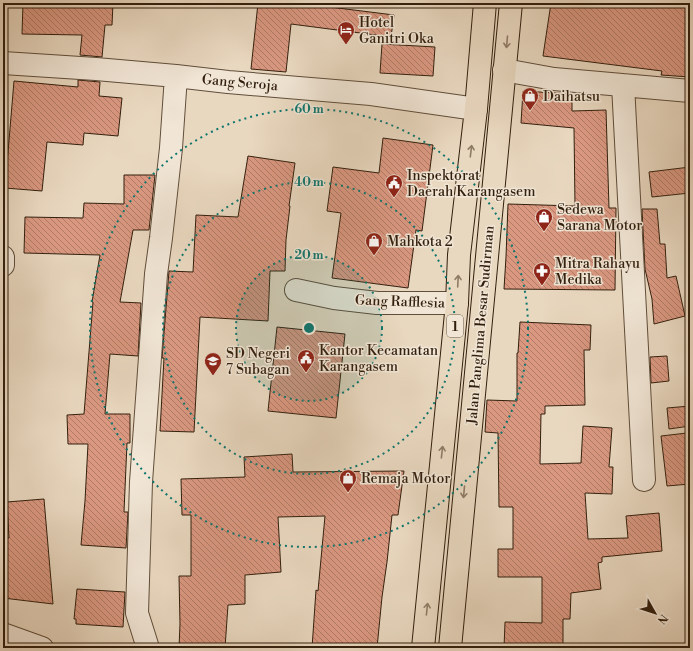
<svg xmlns="http://www.w3.org/2000/svg" width="693" height="651" font-family="'Libre Bodoni',serif">
	<style>
		.building { fill: url(#building-back-hatch); stroke: #321f0d }
		.lines { fill: none; stroke-linecap: round; stroke-linejoin: round }
		.minor-casing { stroke: #604d3a; stroke-width: 24 }
		.highway-casing { stroke: #321f0d; stroke-width: 24 }
		.minor { stroke: #f1e6d6; stroke-width: 22 }
		.highway { stroke: #e9d8c0; stroke-width: 22 }
		.oneway { stroke: #8e7c66 }
		.ring { fill: none; stroke: #0f766e; stroke-width: 2; stroke-dasharray: 2 4 }
		.labels { text-anchor: middle; stroke-width: 3; stroke-linejoin: round; paint-order: stroke }
		.shield { fill: #f1e6d6; stroke: #6b5b49; stroke-width: 1 }
		.shield-label { font-size: 13px; font-weight: bold; fill: #321f0d }
		.poi-label { font-size: 14px; fill: #321f0d; stroke: #f1e6d6; text-anchor: start }
		.street-label { font-size: 14px; fill: #321f0d; stroke: #f1e6d6 }
		.centre { fill: #0f766e; stroke: #f1e6d6; stroke-width: 2 }
		.ring-label { font-size: 12px; text-anchor: middle; font-weight: bold; fill: #0f766e; stroke: #f1e6d6; stroke-width: 3; stroke-linejoin: round; paint-order: stroke }
	</style>
	<defs>
		<pattern id="building-back-hatch" width="6" height="6" patternUnits="userSpaceOnUse"><rect width="6" height="6" fill="#da9881"/><path d="M-1 5l2 2M0 0l6 6M5-1l2 2" fill="none" stroke="#b17b68"/></pattern>
	</defs>
	<rect width="100%" height="100%" fill="#e9d8c0"/>
	<filter id="stains"><feTurbulence type="fractalNoise" baseFrequency=".005" numOctaves="4"/><feColorMatrix values="0 0 0 0 .2 0 0 0 0 .09 0 0 0 0 .02 0 0 0 .5 -.17"/></filter>
	<radialGradient id="worn" r=".72"><stop offset=".6" stop-color="#630" stop-opacity="0"/><stop offset="1" stop-color="#630" stop-opacity=".3"/></radialGradient>
	<!-- building -->
	<path class="building" d="M23,3H113L112,25H105L102,57L80,55L82,35L22,34Z
		M258,3H298L394,15L391,37L291,24L286,72L251,69Z
		M551,3H690V77L661,75L662,71L543,56Z
		M382,44L435,47L433,76L380,73Z
		M78,80L100,82L99,96L122,98L118,136L84,133L83,145L47,142L42,191L5,188L14,81L78,87Z
		M523,91L572,94V111L606,110L609,208H616L615,290L504,289L506,257L508,204L575,206L574,128L521,123Z
		M383,138L433,145L422,231L416,230L408,288L332,278L341,213L327,211L333,167L379,173Z
		M248,156L295,163L289,206H290L286,240L285,271H270L268,321L200,317L194,432L160,431L164,358H162L169,271L193,272L196,215L238,217Z
		M690,167V193L652,197L649,172Z
		M124,175H155L152,203L149,230H133L120,302L141,303L138,356L110,354L105,414H130V443H127L124,512H128L126,548L81,545L85,501L88,444H68L67,415L84,414L93,302H92L100,255L24,253L25,217L83,218L84,203L124,204Z
		M642,209H657L660,244H665L667,278L676,276L685,316L654,324L652,299L645,269Z
		M520,322L591,325L590,350H584L585,405L545,406V414H541L540,464L581,463L583,426L612,428L609,467H613L612,494L585,493L588,539L628,538L626,516L659,513L662,551L602,557V562L598,563L601,589L571,593L570,619H563V648H504L505,622L542,623V577H498V549H513V507H499L498,433L485,432L487,400L517,401V353H518Z
		M277,327L345,334L336,418L268,411Z
		M667,356L669,381L651,383L650,357Z
		M690,406V426L669,429L667,408Z
		M687,433L690,461V484L667,486L661,436Z
		M292,454L293,472L404,471L398,515H392L387,562L382,597L377,648H312L316,590L318,591L325,516L278,517L281,572L245,575V604L228,605L225,648H179L180,624L179,576H191V515H182L181,479L245,477L244,457Z
		M44,499L53,604L3,598V537L9,538L7,502Z
		M77,589L125,592L123,627L76,624V619H74Z"/>
	<g class="lines">
		<!-- minor casing -->
		<g class="minor-casing">
			<path id="minor" d="M3,63L96,69L176,76L228,82L371,94L476,109
				M504,70L554,79L690,91
				M623,85L644,480
				M3,257V265
				M296,290L334,298L377,303H457
				M3,634L42,648
				M148,648L137,613L141,482L156,274L161,238L171,148L176,76"/>
		</g>
		<!-- highway casing -->
		<g class="highway-casing">
			<path id="highway" d="M423,648L457,303L459,255L476,109L485,3
				M450,648L511,3"/>
		</g>
		<!-- minor -->
		<use href="#minor" class="minor"/>
		<!-- highway -->
		<use href="#highway" class="highway"/>
	</g>
	<!-- one-way arrows -->
	<defs><path id="oneway-shaft" d="M-6 0H5M1.5-3L5.5 0L1.5 3" fill="none" stroke-width="1.6" stroke-linecap="round" stroke-linejoin="round"/></defs>
	<g class="oneway">
		<use href="#oneway-shaft" transform="translate(507 42) rotate(95)"/>
		<use href="#oneway-shaft" transform="translate(471 151) rotate(-83)"/>
		<use href="#oneway-shaft" transform="translate(458 281) rotate(-87)"/>
		<use href="#oneway-shaft" transform="translate(442 452) rotate(-84)"/>
		<use href="#oneway-shaft" transform="translate(464 492) rotate(95)"/>
		<use href="#oneway-shaft" transform="translate(427 609) rotate(-84)"/>
	</g>
	<!-- distance rings -->
	<circle cx="309" cy="328" r="73" fill="#0f766e" fill-opacity=".12"/>
	<g class="ring">
		<circle cx="309" cy="328" r="73"/>
		<circle cx="309" cy="328" r="146"/>
		<circle cx="309" cy="328" r="219"/>
	</g>
	<!-- icons -->
	<defs>
		<g id="hotel-pin" transform="scale(0.9)"><path d="M0 17L-7.5 6A9.5 9.5 0 1 1 7.5 6Z" fill="#8f2418" stroke="#f1e6d6"/><path d="M-6-4.5h1.5V1H6V5H4.5V3h-9V5H-6ZM-4 0a1.8 1.8 0 1 1 3.6 0ZM.5 0V-2.5h3Q6-2.5 6 0Z" fill="#fff"/></g>
		<g id="shop-pin" transform="scale(0.9)"><path d="M0 17L-7.5 6A9.5 9.5 0 1 1 7.5 6Z" fill="#8f2418" stroke="#f1e6d6"/><path d="M-5-2.5h2.3a2.7 3.5 0 0 1 5.4 0H5L5.5 6h-11ZM-1.5-2.5h3a1.5 2.3 0 0 0-3 0Z" fill="#fff"/></g>
		<g id="civic-pin" transform="scale(0.9)"><path d="M0 17L-7.5 6A9.5 9.5 0 1 1 7.5 6Z" fill="#8f2418" stroke="#f1e6d6"/><path d="M-.6-6.5H3V-4.5H.6V-3L4-1V1h2V6H-6V1h2V-1L-.6-3ZM-1.2 2.5V6h2.4V2.5Z" fill="#fff"/></g>
		<g id="pharmacy-pin" transform="scale(0.9)"><path d="M0 17L-7.5 6A9.5 9.5 0 1 1 7.5 6Z" fill="#8f2418" stroke="#f1e6d6"/><path d="M-2-6h4v4h4v4h-4v4h-4v-4h-4v-4h4Z" fill="#fff"/></g>
		<g id="school-pin" transform="scale(0.9)"><path d="M0 17L-7.5 6A9.5 9.5 0 1 1 7.5 6Z" fill="#8f2418" stroke="#f1e6d6"/><path d="M0-5L7-2L0 1L-7-2ZM-4 1L0 2.5L4 1V4Q0 6-4 4Z" fill="#fff"/></g>
	</defs>
	<g fill-rule="evenodd">
		<use href="#hotel-pin" x="346" y="30"/>
		<use href="#shop-pin" x="530" y="96"/>
		<use href="#civic-pin" x="394" y="183"/>
		<use href="#shop-pin" x="544" y="217"/>
		<use href="#shop-pin" x="374" y="241"/>
		<use href="#pharmacy-pin" x="542" y="271"/>
		<use href="#civic-pin" x="306" y="358"/>
		<use href="#school-pin" x="213" y="361"/>
		<use href="#shop-pin" x="348" y="478"/>
	</g>
	<g class="labels">
		<!-- shield labels -->
		<rect class="shield" x="447" y="315" width="16" height="22" rx="3"/>
		<g class="shield-label">
			<text x="455" y="331">1</text>
		</g>
		<!-- poi labels -->
		<g class="poi-label">
			<text x="359" y="27">Hotel<tspan x="359" dy="16">Ganitri Oka</tspan></text>
			<text x="543" y="101">Daihatsu</text>
			<text x="407" y="180">Inspektorat<tspan x="407" dy="16">Daerah Karangasem</tspan></text>
			<text x="557" y="214">Sedewa<tspan x="557" dy="16">Sarana Motor</tspan></text>
			<text x="387" y="246">Mahkota 2</text>
			<text x="555" y="268">Mitra Rahayu<tspan x="555" dy="16">Medika</tspan></text>
			<text x="319" y="355">Kantor Kecamatan<tspan x="319" dy="16">Karangasem</tspan></text>
			<text x="226" y="358">SD Negeri<tspan x="226" dy="16">7 Subagan</tspan></text>
			<text x="361" y="483">Remaja Motor</text>
		</g>
		<!-- street labels -->
		<g class="street-label">
			<text transform="translate(240 82) rotate(5)" y="5">Gang Seroja</text>
			<text transform="translate(400 301) rotate(2)" y="5">Gang Rafflesia</text>
			<text transform="translate(480 325) rotate(-85)" y="5">Jalan Panglima Besar Sudirman</text>
		</g>
	</g>
	<circle cx="309" cy="328" r="6" class="centre"/>
	<g class="ring-label">
		<text x="309" y="113">60 m</text>
		<text x="309" y="186">40 m</text>
		<text x="309" y="259">20 m</text>
	</g>
	<!-- margin -->
	<rect width="693" height="651" fill="none" stroke="#e9d8c0" stroke-width="16"/>
	<rect x="4" y="4" width="685" height="643" fill="none" stroke="#321f0d" stroke-width="2"/>
	<rect x="8" y="8" width="677" height="635" fill="none" stroke="#321f0d"/>
	<!-- north arrow -->
	<g transform="translate(655 613) rotate(129)" stroke="#f1e6d6" stroke-width="3" paint-order="stroke">
	<path d="M0-3L7 15L0 10L-7 15Z" fill="#321f0d"/>
	<text y="-6" font-size="11" font-weight="bold" text-anchor="middle" fill="#321f0d">N</text>
	</g>
	<rect width="100%" height="100%" filter="url(#stains)"/>
	<rect width="100%" height="100%" fill="url(#worn)"/>
</svg>
